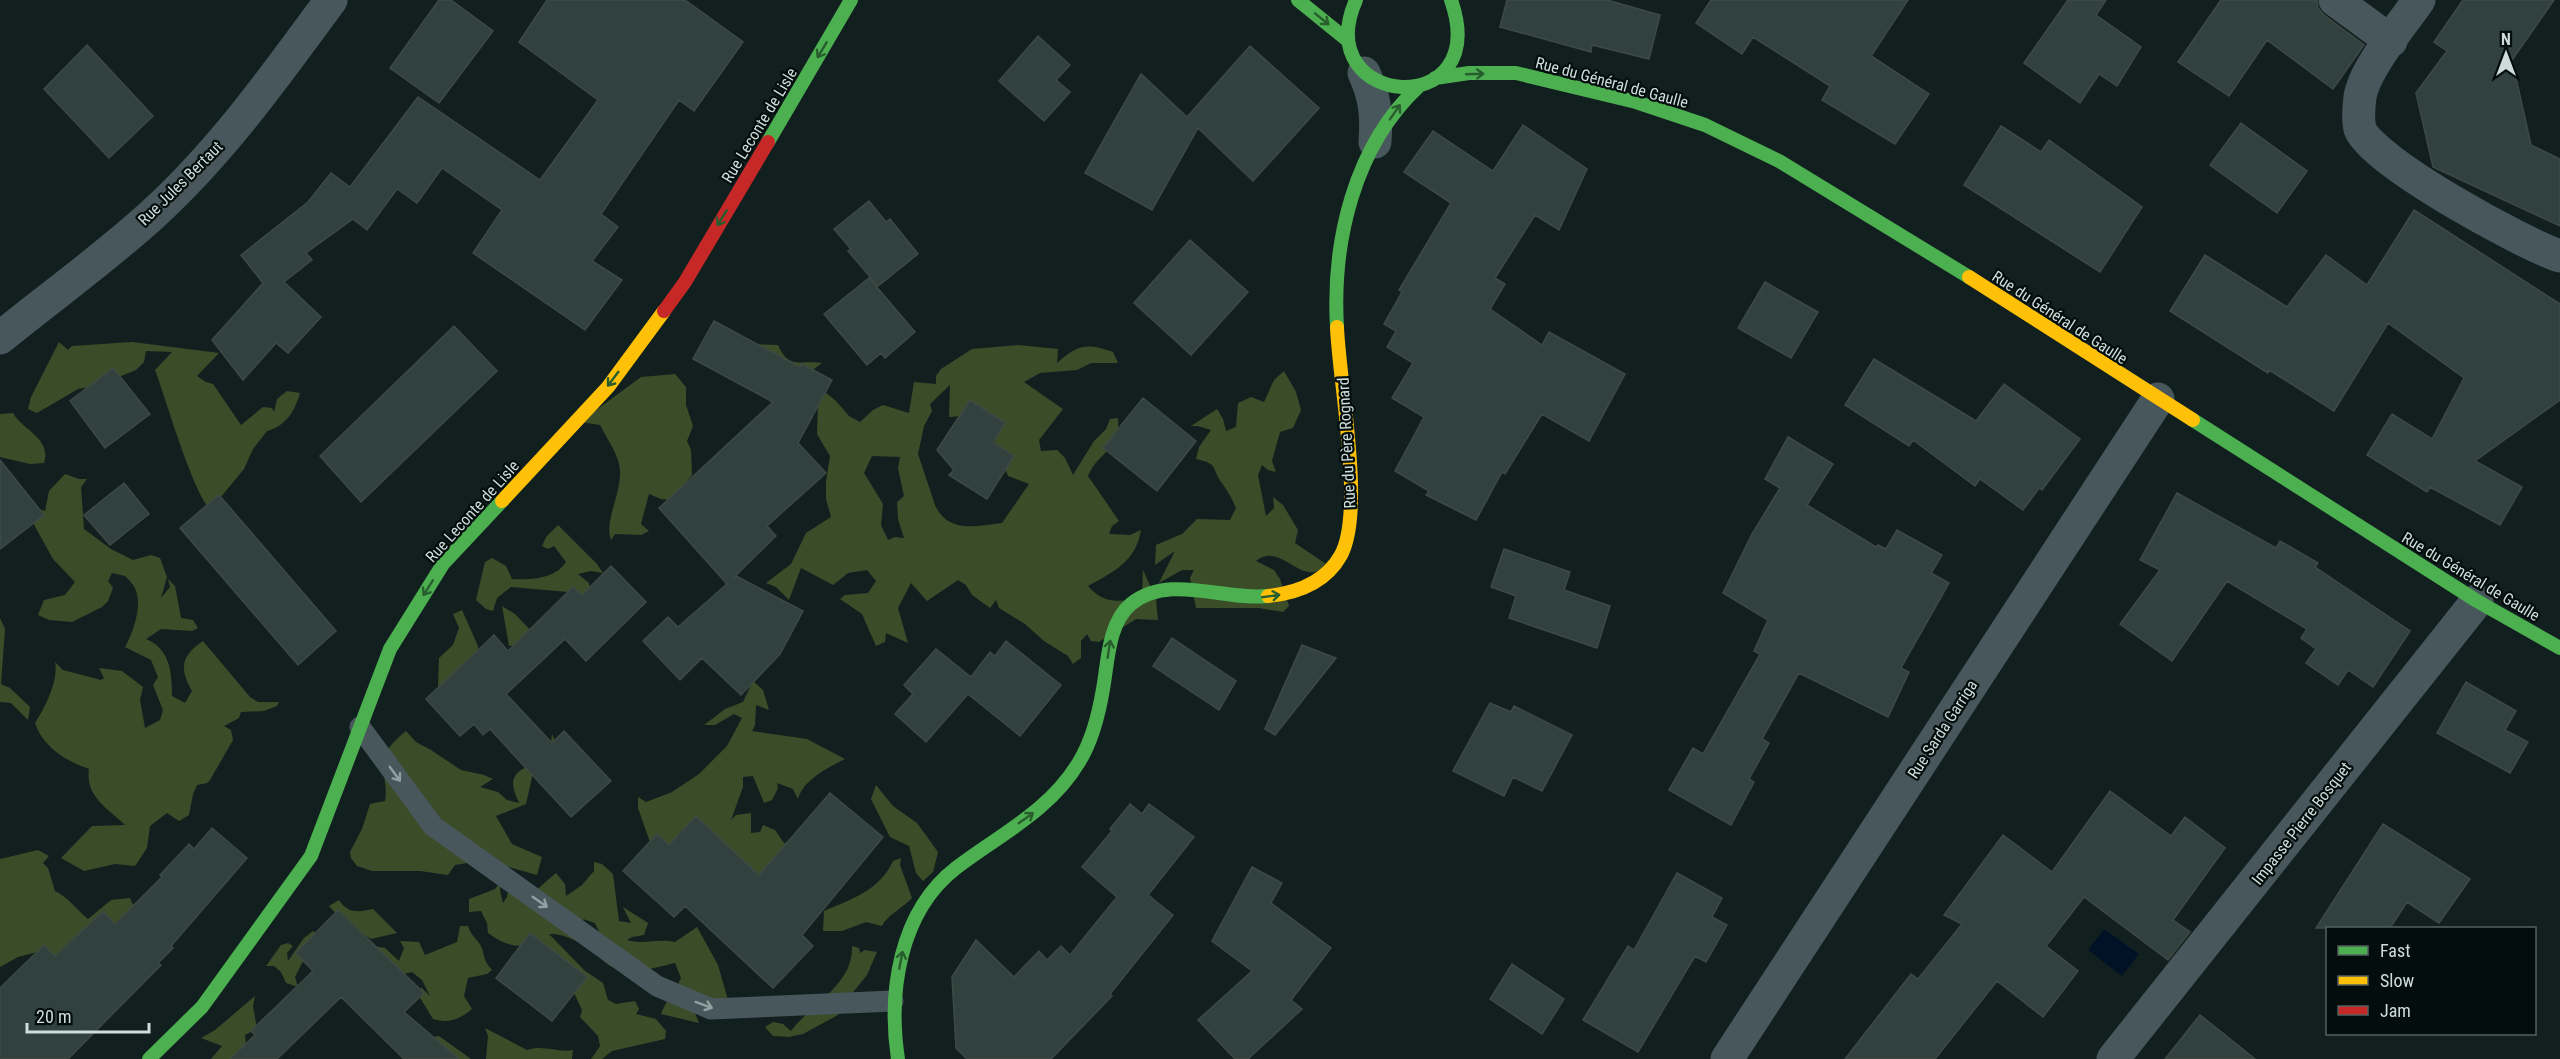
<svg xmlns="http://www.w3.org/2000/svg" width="2560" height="1059" font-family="'Roboto Condensed',sans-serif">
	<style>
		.forest { fill: #3b4c29; fill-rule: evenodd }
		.water { fill: #021226 }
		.building { fill: #31413d; stroke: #3e4946; stroke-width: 1.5 }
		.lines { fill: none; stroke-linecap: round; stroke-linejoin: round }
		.lane { stroke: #47575c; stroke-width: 21 }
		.street { stroke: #47575c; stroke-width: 33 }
		.fast { stroke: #4caf50; stroke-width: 14 }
		.slow { stroke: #ffc107; stroke-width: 14 }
		.jam { stroke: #c62828; stroke-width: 14 }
		.oneway { stroke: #285e2e }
		.oneway2 { stroke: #91a1a2 }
		.labels { text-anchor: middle; stroke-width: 4.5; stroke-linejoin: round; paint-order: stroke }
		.street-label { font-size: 16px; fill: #cedddb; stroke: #030d0c }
	</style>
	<rect width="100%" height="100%" fill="#11201f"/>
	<!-- forest -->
	<path class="forest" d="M59,342L68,350L72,346L132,342L219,353L197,376L206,382L213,384L241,425L263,407L272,408L274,412L277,399L287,391L300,393C295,411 286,426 267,431L253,449L244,469L211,509C195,500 164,393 155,370L172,352L146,351L144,362L136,370L96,386L78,389L37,413L28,409L31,397Z
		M750,344L778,345C789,370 801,360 822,363L805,376L836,401L849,416L860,422L873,410L883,405L909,413L914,382L936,384V376L941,369L972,349L1019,345L1058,349L1057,363C1078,344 1087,343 1113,352L1118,363H1091L1077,370L1040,373L1024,382L1063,409L1039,440L1041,451L1057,450L1065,458L1073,475L1094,441L1106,429L1110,419L1118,418C1121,453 1100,448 1088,476L1119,521L1112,526L1109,534L1130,535L1141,530C1136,562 1113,572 1088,586C1104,605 1120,602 1142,597L1143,570L1156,599L1158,620L1136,619L1099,642L1091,641L1087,634L1081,641V658L1073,664L1068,656L1044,641L1025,624L999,608L996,600L990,608L972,595L966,585L958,580L927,601L911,583L898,608L908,643L886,633L885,642L876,646L862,614L840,599L845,595L868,593L876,581L867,570L848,573L833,585L801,568L789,600L776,587L766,583L791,564L806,533L831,517L826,499V482L830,456L817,434L818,401ZM950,385L949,417L962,416L992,434L1008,476L1029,484L1002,523C977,526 948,534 935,505L918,454L924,426L932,411L930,404ZM872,456L900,457L898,468L904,496L897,502L898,519L904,538L895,537L888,540L881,525L883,504L864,473Z
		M1284,371L1296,392L1301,410L1293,428L1280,432L1272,461L1276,472L1268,470L1262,465L1258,475L1266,516L1274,508L1273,497L1283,505L1298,530L1295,543L1332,568C1325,569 1315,573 1308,572C1289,568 1275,546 1256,561L1274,570L1280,579L1289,606L1283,612L1259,608H1196L1190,578L1194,570H1182L1159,583L1175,551L1155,565L1156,545L1182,534L1197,519L1230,520L1236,508C1232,498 1228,492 1222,483C1211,469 1220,464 1196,459L1199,447L1211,430L1198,426H1191L1217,409L1223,419L1226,431L1236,427L1238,403L1251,397L1264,402L1274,380Z
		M675,374L686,387V405L693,426L687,441L691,450L692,475L671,500L661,499L649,494L641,524L649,531L641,535L615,534L611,540C603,521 625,488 619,464C616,451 606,437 600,425L580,422L641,377Z
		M13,413C23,431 52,438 44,463L30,464L0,457V414Z
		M65,474L79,479H87L81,487L84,529L111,549L133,560L151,555L160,558L167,577L161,598L170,587L168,579L175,586L181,618L193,620L198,628L192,631L161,629L146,639C170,649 172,672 172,696L185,703L192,691C179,668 181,656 203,641L250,697L258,702H279L277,706L264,711L241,712L239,718L224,726L231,730L233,740L210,780L207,783L197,785L193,794L189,815L179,821L167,813L150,826L147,848L135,866L115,864L84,871L61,858L92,826L125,825C107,808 85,796 89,769C66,761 43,747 35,723C45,708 59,680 55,662L63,670L101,680L104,678L99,668L122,671L143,687L140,700L145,728L160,720L163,710L153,685L158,677L151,660L125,647C133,633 142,607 136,591C135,586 129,580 125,576L112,573L108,581L113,588L108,601L102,607L72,622L49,620L38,615L44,600L65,595L75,582L53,559L27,512L32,507L45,511L49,491Z
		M558,525L597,564L603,573L591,571L578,574L589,583L591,593L583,604L568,592L511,587L497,598L493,611L486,609L476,600L485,562L492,558L506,566L512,579C531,580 555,579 566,562L554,546L548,549L542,546L546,537Z
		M502,606L515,614L535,635L518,645L509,646Z
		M462,610L478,646L475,676L447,703L438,685L439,658L453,645L459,628L453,614Z
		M0,618L5,629L1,684L10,688L30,707L28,720L11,703L0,702Z
		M753,681L763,690L769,710L756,705L755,725L752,731L807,739L845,759C829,767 803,780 798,799L793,789L777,783L778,788L772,800L764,803L753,776L743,777V787L731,820L736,815L751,813V833L760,832L763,825L775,830L784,843L793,845L749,894L681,830L674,852L655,839L650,842L638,808V797L646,802L672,792L699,774L727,746L742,718L734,714L715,725H704L725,709L743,702Z
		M406,731L416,742L431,750L461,770L484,775L493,779L480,787L498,792L507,800L519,803C518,799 515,795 514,790C508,768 534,765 549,760L552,734L561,756L557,769L540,775L533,773L526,804L496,816L512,844L542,857L537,875L485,860L455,865L448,875L420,871H372L357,866L351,858L350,852L362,829L370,804L385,801C387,790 385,782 383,771C380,753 394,741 406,731Z
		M876,785L893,806L917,823L938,852L933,872L923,881L916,873L909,846L890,837L871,799Z
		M38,850L49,856L43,863L48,868L55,891C69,898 76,909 88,919L111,900L130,898L141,923L49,960L41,951L18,957L0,967V859Z
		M901,858L900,865L912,898C903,908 887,915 882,926L866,922L842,931H823L824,911C852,899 880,890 893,861Z
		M594,862L602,864L613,874L619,921L631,923L623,907L648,923L644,935L632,937L627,940C643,945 658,938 675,942L697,927L718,965L728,1000L695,1013L699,1023L661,1014C667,998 675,992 681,978L675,963C646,970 615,981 596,952L602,938L595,923L583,919L585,930L581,942C569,939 562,933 549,934L584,970L603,983L608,1000L616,1004L635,1001L639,1009L636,1014L656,1019L666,1031L665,1039L612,1051L602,1059H591L600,1046L598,1036L580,1017L582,1010L575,995L536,943C516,949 505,945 488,933L487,923L481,911L469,912V899L495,889L501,881L500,891L503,903L507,897L509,886L534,892L556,873L565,884L566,896L582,885L594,871Z
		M339,900C348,914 358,912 373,909L397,933L371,939L341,919L329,906Z
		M460,926H468C471,935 474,936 479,943C486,953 481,958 492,970L487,974L468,978L464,996L472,1009C460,1019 449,1024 433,1019L419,996L421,987L430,996L422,980L412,972L400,975L374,946L385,948L399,961L404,948L400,941L419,942L425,955L457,942Z
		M313,931L322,936L327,944L302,963L295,977L298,987L286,983L281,972L274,966H266L281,945L288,943L293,946L287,953L288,961L304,938Z
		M852,946L859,948L860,953L865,950L877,952L867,975L845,1002L838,1015L803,1034L789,1037L773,1036L765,1027L773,1022L783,1024L791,1031C811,1004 854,984 852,946Z
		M255,996L253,1006L257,1029L245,1035L246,1046L239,1059H211L222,1046L201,1038L215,1030Z
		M485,1028L527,1050C543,1044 557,1053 573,1050L572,1059H486L488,1036Z
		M439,1036L471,1059H440L427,1038Z"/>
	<!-- water -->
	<path class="water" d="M2104,929L2139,954L2122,976L2088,950Z"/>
	<!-- building -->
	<path class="building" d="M439,0H451L493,31L439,103L390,68Z
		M547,0H685L743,42L694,111L679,100L601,214L618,227L592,261L622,280L585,330L473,253L502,210L442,168L417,203L397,189L367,230L353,219L306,253L312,260L284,282L321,317L288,353L276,343L243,380L212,340L263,283L241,255L308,202L331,173L350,187L418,97L540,180L598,100L519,42Z
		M1507,0H1607L1660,15L1649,59L1592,45L1591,52L1500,27Z
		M1711,0H1908L1871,56L1929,94L1895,144L1822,100L1830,86L1753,37L1742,54L1696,23Z
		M2068,0H2106L2096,15L2141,47L2117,86L2099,74L2080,103L2024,63Z
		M2221,0H2317L2318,8L2324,15L2364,45L2333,89L2267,40L2229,96L2178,62Z
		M2463,0H2554L2512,60L2531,145L2560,159V226L2433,167L2416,93L2447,51L2434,42Z
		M1038,36L1070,65L1056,80L1070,92L1044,121L999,81Z
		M87,45L153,116L109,158L44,89Z
		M1250,46L1319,108L1253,181L1198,128L1152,210L1085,173L1141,74L1187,117Z
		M2241,123L2307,171L2277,213L2210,165Z
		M1523,125L1587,169L1559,230L1535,215L1495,278L1505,284L1490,309L1542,345L1549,332L1625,374L1589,441L1542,414L1505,474L1502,472L1476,520L1426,495L1429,491L1395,471L1424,417L1392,398L1413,363L1387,347L1396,331L1384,324L1402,292L1399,290L1451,203L1404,172L1433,131L1493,171Z
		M2001,126L2041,152L2049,140L2142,207L2100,272L1964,185Z
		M869,201L886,222L890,219L918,254L878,286L848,251L851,249L834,229Z
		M2414,210L2560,304V400L2475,461L2522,487L2500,525L2430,487L2427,492L2367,455L2392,414L2432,439L2464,378L2388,323L2334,411L2269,370L2268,373L2170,311L2205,255L2287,307L2326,255L2367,285Z
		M1190,240L1248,292L1191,355L1134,303Z
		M869,278L915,332L885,358L881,353L867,365L824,314Z
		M1765,282L1818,312L1791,358L1738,328Z
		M714,321L800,367L802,364L832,380L798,443L826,473L767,526L776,536L732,579L736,576L803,611L780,654L741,695L702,658L680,680L643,641L668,617L678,627L727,584L659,508L773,402L693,359Z
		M454,326L497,371L361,502L320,456Z
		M1874,359L1976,421L2004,384L2080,439L2042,490L2039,488L2023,510L1980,479L1975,486L1913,440L1909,446L1845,405Z
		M113,368L150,414L105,448L70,401Z
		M1143,398L1196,441L1157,491L1103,448Z
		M970,400L1005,423L993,442L1014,456L987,499L949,475L954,470L937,450Z
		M1788,437L1833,464L1807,505L1876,547L1878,545L1886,549L1897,530L1942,555L1931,573L1949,583L1901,668L1909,672L1888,717L1799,673L1762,739L1769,743L1749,779L1754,782L1731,825L1669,790L1693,748L1703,754L1760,654L1754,651L1768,620L1723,593L1752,534L1780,488L1765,479Z
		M0,460L44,515L0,549Z
		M124,483L149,514L110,545L84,515Z
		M2177,493L2276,548L2280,541L2318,563L2315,567L2410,631L2373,687L2348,670L2338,685L2306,663L2316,649L2301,638L2307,629L2227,581L2172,661L2120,624L2160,570L2140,560Z
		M219,495L336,631L298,665L180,528Z
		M1504,549L1570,572L1564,590L1610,606L1597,648L1509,618L1516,596L1491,587Z
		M611,566L646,602L586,661L565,639L506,694L552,743L564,731L611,781L571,817L490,729L483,735L474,724L460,736L426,699L494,635L508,651L573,587L582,595Z
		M1172,638L1236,681L1219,710L1153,666Z
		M1006,641L1061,685L1020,736L968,694L926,742L895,714L913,694L904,685L936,649L971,677L990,652L995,656Z
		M1302,645L1336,658L1275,735L1265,729Z
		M2466,682L2516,711L2505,730L2528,742L2510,773L2437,733Z
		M1490,703L1511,712L1514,706L1572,735L1542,791L1513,777L1504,796L1453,771Z
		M2110,791L2171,836L2185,817L2225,848L2173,920L2190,932L2168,960L2084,897L2046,946L2078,971L2043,1017L1997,981L1935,1059H1845L1911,974L1918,979L1962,924L1944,915L2003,835L2052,872Z
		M830,793L883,837L802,935L813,946L773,988L685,906L674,917L623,871L657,834L669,845L696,816L759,875Z
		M1130,804L1142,814L1149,804L1194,837L1148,895L1173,915L1110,994L1112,996L1051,1059H967L956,1048L952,977L976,940L1014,977L1039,951L1047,960L1061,946L1070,955L1117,897L1082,867L1112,831L1110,829Z
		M2383,824L2470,879L2439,923L2407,902L2390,928H2316Z
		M212,828L247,858L171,946L173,948L158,963L161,965L68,1059H0V988L44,945L55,956L103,911L115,924L162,877L160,875L189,844L194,849Z
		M1252,867L1282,883L1271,903L1331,948L1291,1000L1302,1009L1248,1059H1235L1198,1020L1252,971L1212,941Z
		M1677,873L1722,898L1712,917L1727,925L1706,962L1695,956L1638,1052L1583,1020L1628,946L1634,950Z
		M338,910L424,993L404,1012L459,1059H404L341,997L277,1059H230L255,1035L251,1031L313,971L296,953Z
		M530,933L587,977L552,1021L496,978Z
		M1512,964L1564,999L1542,1034L1490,999Z
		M2200,1015L2255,1059H2165Z"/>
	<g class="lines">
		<!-- lane -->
		<path class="lane" d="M360,727L433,826L657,986L711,1009L893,1001"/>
		<!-- street -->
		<path class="street" d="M2335,0L2391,41
			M2419,0C2402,25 2364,69 2360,97C2359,105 2358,121 2360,129C2371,161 2525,245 2560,256
			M1364,73C1375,97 1377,115 1375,142
			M0,338C50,297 105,258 153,214C222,151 276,75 331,0
			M1727,1059L2158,399
			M2113,1059L2477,601"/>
		<!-- fast -->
		<path class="fast" d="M1298,0L1346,39
			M1356,0C1308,109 1494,123 1451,0
			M1435,78L1469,73H1516L1636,102L1705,125L1779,161L1969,277
			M768,142L851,0
			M1337,327C1332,242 1354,146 1419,86
			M2193,420L2477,601L2560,648
			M149,1059L202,1007L311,856L390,649L443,564L502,501
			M898,1059C888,993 899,912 956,868C999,835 1050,811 1079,762C1092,741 1099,713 1103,689C1108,662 1108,623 1131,604C1169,573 1225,601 1268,596"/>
		<!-- slow -->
		<path class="slow" d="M1969,277L2193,420
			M502,501L608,387L664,311
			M1268,596C1297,593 1326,582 1341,555C1365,510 1339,382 1337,327"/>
		<!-- jam -->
		<path class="jam" d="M664,311L685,282L768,142"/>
	</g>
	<!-- one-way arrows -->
	<defs><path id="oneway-shaft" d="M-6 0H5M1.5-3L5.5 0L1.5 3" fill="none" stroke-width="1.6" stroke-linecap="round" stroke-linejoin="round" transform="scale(1.5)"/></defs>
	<g class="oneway">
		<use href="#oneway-shaft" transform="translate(1322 19) rotate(39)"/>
		<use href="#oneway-shaft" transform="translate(822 50) rotate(121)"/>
		<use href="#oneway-shaft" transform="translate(1475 74) rotate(-2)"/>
		<use href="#oneway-shaft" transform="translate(1395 112) rotate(-55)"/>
		<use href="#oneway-shaft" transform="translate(722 218) rotate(121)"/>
		<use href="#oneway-shaft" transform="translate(613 379) rotate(127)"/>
		<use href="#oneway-shaft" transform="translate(428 588) rotate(122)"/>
		<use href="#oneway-shaft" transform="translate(1271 596) rotate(-8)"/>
		<use href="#oneway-shaft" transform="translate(1109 649) rotate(-81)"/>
		<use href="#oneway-shaft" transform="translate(1026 818) rotate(-35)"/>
		<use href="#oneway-shaft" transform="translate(901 960) rotate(-79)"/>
	</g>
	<g class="oneway2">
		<use href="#oneway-shaft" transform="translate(395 774) rotate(54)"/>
		<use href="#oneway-shaft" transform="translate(540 902) rotate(35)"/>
		<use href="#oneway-shaft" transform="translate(704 1005) rotate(20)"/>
	</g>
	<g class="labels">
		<!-- street labels -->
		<g class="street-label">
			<text transform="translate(1612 82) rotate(15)" y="6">Rue du Général de Gaulle</text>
			<text transform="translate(759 125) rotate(-59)" y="6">Rue Leconte de Lisle</text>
			<text transform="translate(180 183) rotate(-45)" y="6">Rue Jules Bertaut</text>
			<text transform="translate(2060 317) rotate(33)" y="6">Rue du Général de Gaulle</text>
			<text transform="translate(1346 443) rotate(-93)" y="6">Rue du Père Rognard</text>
			<text transform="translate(472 511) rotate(-48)" y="6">Rue Leconte de Lisle</text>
			<text transform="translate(2471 576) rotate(31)" y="6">Rue du Général de Gaulle</text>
			<text transform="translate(1942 729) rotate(-57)" y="6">Rue Sarda Garriga</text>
			<text transform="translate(2301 823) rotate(-52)" y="6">Impasse Pierre Bosquet</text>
		</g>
	</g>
	<!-- legend -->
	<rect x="2326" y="927" width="210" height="108" fill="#030d0c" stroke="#54605f" stroke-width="1.5"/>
	<rect x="2338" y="946" width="30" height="9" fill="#4caf50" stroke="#54605f" stroke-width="1.5"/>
	<text x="2380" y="957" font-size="18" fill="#cedddb">Fast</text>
	<rect x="2338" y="976" width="30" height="9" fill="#ffc107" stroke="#54605f" stroke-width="1.5"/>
	<text x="2380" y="987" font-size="18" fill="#cedddb">Slow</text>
	<rect x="2338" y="1006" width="30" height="9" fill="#c62828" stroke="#54605f" stroke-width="1.5"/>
	<text x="2380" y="1017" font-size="18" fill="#cedddb">Jam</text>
	<!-- north arrow -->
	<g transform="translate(2506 54)" stroke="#030d0c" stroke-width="4.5" paint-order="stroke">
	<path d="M0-4.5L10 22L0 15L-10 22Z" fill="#cedddb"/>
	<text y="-9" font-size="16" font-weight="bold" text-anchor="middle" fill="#cedddb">N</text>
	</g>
	<!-- scale -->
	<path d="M27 1023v9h122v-9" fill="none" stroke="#cedddb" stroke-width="3"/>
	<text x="36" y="1023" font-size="18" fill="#cedddb" stroke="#030d0c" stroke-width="4.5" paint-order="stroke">20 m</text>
</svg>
